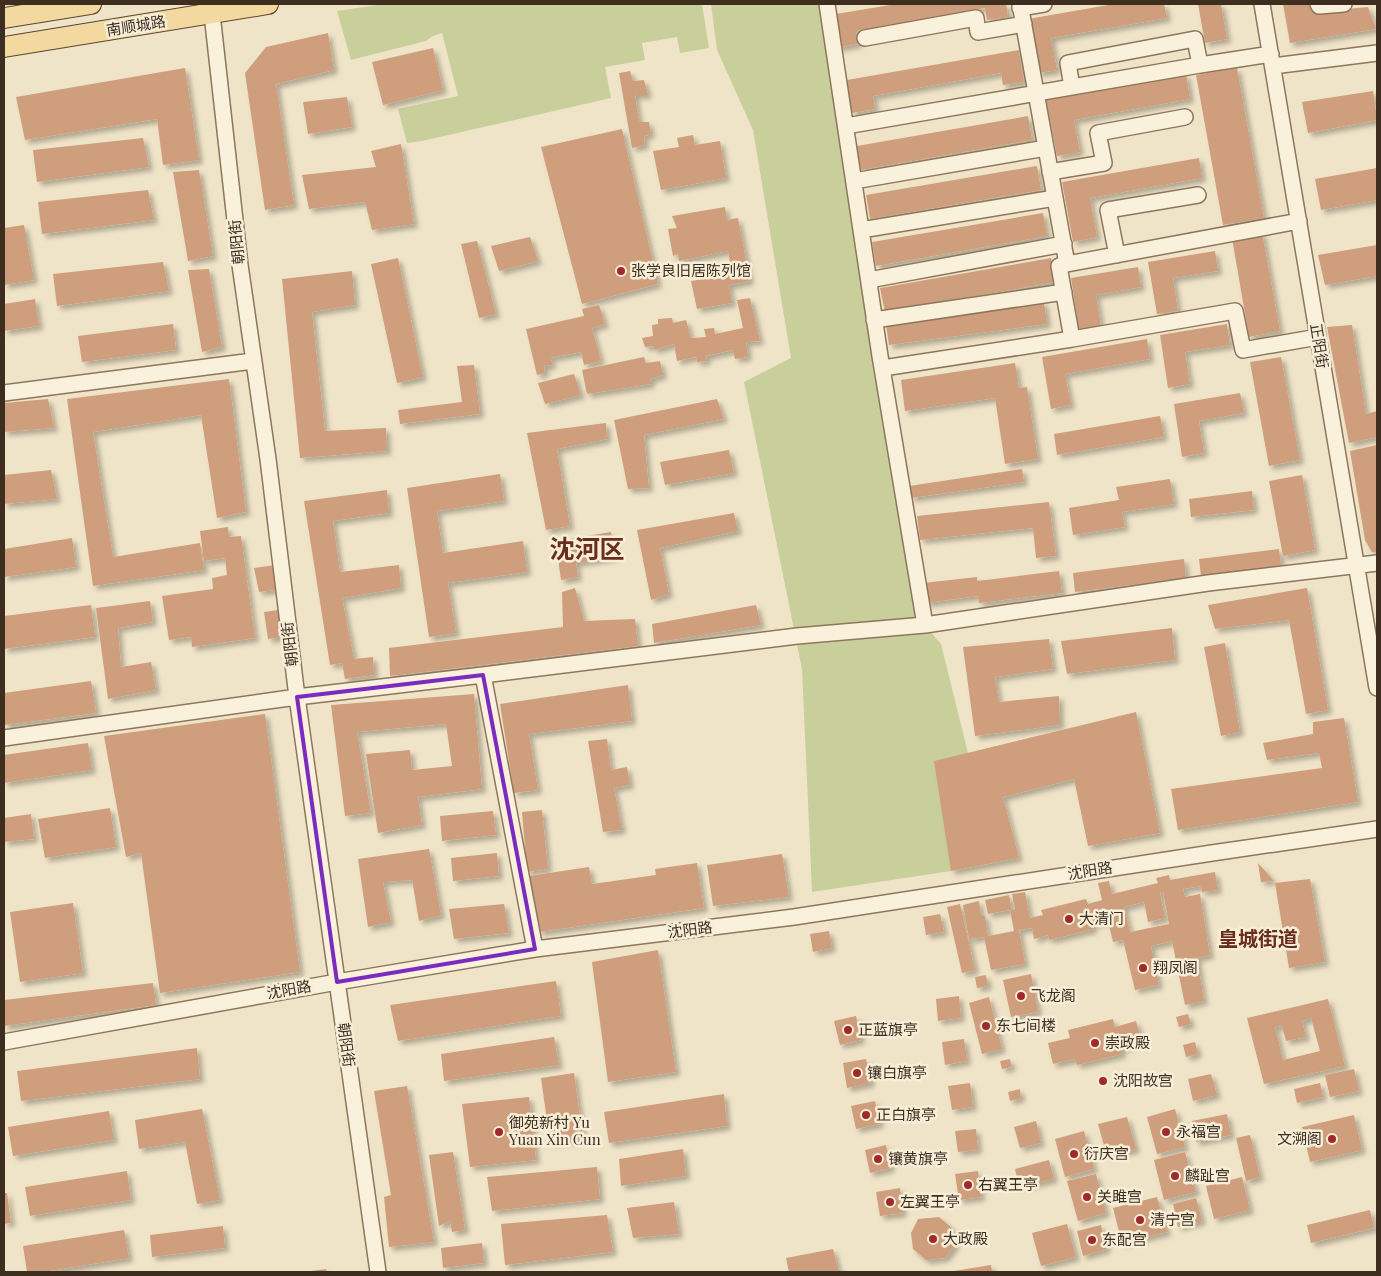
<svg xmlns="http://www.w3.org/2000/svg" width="1381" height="1276" font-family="'Playfair Display','Noto Sans SC',serif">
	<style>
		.green { fill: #c9cf9b }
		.building { fill: #cf9f7d; fill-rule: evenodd; filter: url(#shadow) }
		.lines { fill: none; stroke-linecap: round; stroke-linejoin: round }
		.minor-casing { stroke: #8d765c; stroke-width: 18 }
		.major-casing { stroke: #5b4430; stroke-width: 22 }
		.minor { stroke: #faf1dc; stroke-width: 15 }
		.major { stroke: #f3d9a0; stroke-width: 20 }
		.marked { fill: none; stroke: #7b2cbf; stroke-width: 4; stroke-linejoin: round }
		.poi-dot { fill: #9e2a2b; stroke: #f7eed8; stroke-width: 2 }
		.labels { text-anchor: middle; stroke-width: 5; stroke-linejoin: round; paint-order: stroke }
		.street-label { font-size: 15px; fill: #3d2e20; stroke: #f7eed8 }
		.poi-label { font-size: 15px; fill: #3d2e20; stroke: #f7eed8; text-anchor: start }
		.district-label { font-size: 20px; font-weight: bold; fill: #6b2e1e; stroke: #f7eed8 }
		.town-label { font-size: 25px; font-weight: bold; fill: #6b2e1e; stroke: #f7eed8 }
	</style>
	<defs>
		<filter id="shadow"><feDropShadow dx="4" dy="4" stdDeviation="2.5" flood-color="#0004"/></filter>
	</defs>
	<rect width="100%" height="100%" fill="#f0e4c8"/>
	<!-- green -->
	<path class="green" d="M383,4H702L709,48L680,53L677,37L642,43L645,60L605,67L611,98L422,141L407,143L398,109L458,96L442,33L433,36L426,41L351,60L337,11Z
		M711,4H827L925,625L941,644L968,753L951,871L812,892L802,669L744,382L791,358L753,130L717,50Z"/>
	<!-- building -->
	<path class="building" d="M896,4H1006L1008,17L987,20L985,8L856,31L858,44L836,48L830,15Z
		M1114,4H1164L1167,18L1051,38L1057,70L1038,73L1028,19Z
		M1198,4H1221L1227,39L1205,43Z
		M1283,4H1312L1314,12L1368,7L1376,29L1290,43Z
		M328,33L334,70L276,84L294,205L265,210L245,73L266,47Z
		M433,48L443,90L383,105L372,62Z
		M1019,50L1024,82L1003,85L1001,73L873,96L875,109L852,113L847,80Z
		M185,68L199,160L163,165L157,119L25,140L16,97Z
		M1237,68L1264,218L1223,225L1196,75Z
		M630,71L633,81L644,80L648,95H635L639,122H649L651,134L644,136L645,145L632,148L619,73Z
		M1186,74L1190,99L1074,120L1080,152L1057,156L1046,99Z
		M1373,91L1377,120L1308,133L1302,102Z
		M347,97L352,127L308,134L303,102Z
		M1028,116L1032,140L861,170L857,146Z
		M622,129L658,284L582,304L541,147Z
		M693,135L695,145L720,141L726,178L661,190L653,151L679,147L677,138Z
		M143,138L149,167L37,182L33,150Z
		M401,144L414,224L372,230L365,202L309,209L302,175L376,167L371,151Z
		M1199,158L1202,178L1090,198L1097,237L1073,242L1062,182Z
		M1037,166L1041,190L870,219L866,195Z
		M1377,168V200L1321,210L1315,179Z
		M199,170L213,256L188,261L173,172Z
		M148,190L154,220L42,234L38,202Z
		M725,207L727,220L738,218L750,281L729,285L732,303L697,309L691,281L732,274L728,251L679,261L678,254L673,256L668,229L677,228L672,216Z
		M1043,213L1047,236L876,266L872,242Z
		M24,225L34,280L4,285V228Z
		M1262,232L1280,331L1249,337L1232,238Z
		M530,237L538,261L499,271L491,246Z
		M477,241L496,314L479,318L461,244Z
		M1377,245V276L1325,285L1318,255Z
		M1215,251L1218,271L1173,278L1178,311L1157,314L1148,262Z
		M398,258L423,377L397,383L371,264Z
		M1051,258L1055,282L885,312L880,288Z
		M163,262L169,291L57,306L53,274Z
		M1138,267L1141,287L1096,295L1101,327L1079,331L1071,278Z
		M209,269L222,347L202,352L188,270Z
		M352,271L355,305L312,312L325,431L386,428L387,451L300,458L282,279Z
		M750,298L760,341L746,342L748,357L735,359L733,350L706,356L707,361L697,362L696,357L677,361L674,344L655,350L653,346L645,347L642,338L653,336L652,325L658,324V319L672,318L673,323L686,320L691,338L706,337L704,329L714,328L715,334L743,328L737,300Z
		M35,299L39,326L4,331V304Z
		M1044,302L1047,324L889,345L886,324Z
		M599,305L605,324L592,328L601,361L584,365L581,352L550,358L553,365L544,366L545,373L537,375L526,329L584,316L582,309Z
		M173,324L176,350L82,362L78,336Z
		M1227,324L1230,345L1185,352L1190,384L1168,388L1160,335Z
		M1352,325L1366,414L1377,411V437L1349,443L1327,327Z
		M1147,339L1150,359L1065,374L1071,405L1051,409L1042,357Z
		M644,357L646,363L660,361L663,375L650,379L651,384L587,394L582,370Z
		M1281,357L1300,460L1269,466L1250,362Z
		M1015,363L1019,388L1027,387L1038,459L1005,464L995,398L905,411L901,380Z
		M474,365L480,414L400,424L398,410L462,402L457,366Z
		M574,374L581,395L545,404L538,383Z
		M229,379L246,512L217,518L201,415L93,432L113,557L200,543L204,570L93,586L67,399Z
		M1240,393L1244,413L1199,421L1204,453L1182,457L1174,404Z
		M48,399L54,428L4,432V403Z
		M717,399L724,419L644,435L649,488L628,489L614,420Z
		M1160,416L1164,437L1057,455L1054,434Z
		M606,423L607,439L557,449L570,526L546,530L527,433Z
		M1377,445V552H1372L1365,540L1350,451Z
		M729,450L734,473L665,485L660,462Z
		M1022,469L1024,482L911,498L909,486Z
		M51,470L57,499L4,504V475Z
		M500,474L504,501L437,511L443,553L523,541L527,572L448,583L456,633L429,637L407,488Z
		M1302,475L1315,550L1283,556L1269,481Z
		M1170,479L1174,504L1122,512L1125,527L1073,535L1069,508L1119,500L1116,487Z
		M387,490L389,513L333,521L340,572L399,565L401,588L342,598L354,659L373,657L374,675L345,679L342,663L330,665L304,501Z
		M1252,491L1254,510L1191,517L1189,499Z
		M1049,502L1056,556L1036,558L1033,528L920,540L917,516Z
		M734,513L738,531L660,548L669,594L651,600L637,530Z
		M228,527L229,537L241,536L255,638L192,647L191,637L169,640L162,596L213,589L212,578L227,575L225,558L204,561L200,531Z
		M611,532L615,557L576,563L578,577L561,580L557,552L570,550L568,539Z
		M72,538L76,567L4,577V549Z
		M1279,549L1281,566L1201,576L1199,559Z
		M1184,559L1186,578L1075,592L1073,573Z
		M275,565L281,589L259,592L254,568Z
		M1059,571L1062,593L979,603L978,596L926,603L923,583L977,577V581Z
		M575,588L584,621L635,619L638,646L390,676L389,648L563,627L562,592Z
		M1307,588L1328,710L1306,714L1289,620L1215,629L1208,605Z
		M150,601L153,622L118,628L121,667L151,662L156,690L108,699L96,608Z
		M91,605L95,637L4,649V616Z
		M756,605L761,625L654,643L652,624Z
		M285,609L289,636L268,639L264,612Z
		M1172,628L1175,660L1067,674L1061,641Z
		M1049,639L1053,669L995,677L999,702L1059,696L1060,725L975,736L963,647Z
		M1225,643L1240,732L1221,736L1204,647Z
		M91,681L96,713L4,725V693Z
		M628,685L632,721L529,734L538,790L514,793L500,704Z
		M474,694L482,789L418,797L422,825L378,833L366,754L410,750L412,770L452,766L446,724L357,732L371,813L345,816L331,705Z
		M1136,712L1160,833L1088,846L1074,779L1003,797L1019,858L951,871L934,761Z
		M265,714L300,972L160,993L141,853L126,857L104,736Z
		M1344,718L1358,802L1178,830L1171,789L1322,768L1319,753L1267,760L1263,743L1313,734V722Z
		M607,739L611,770L627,767L630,785L614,788L622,830L603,832L588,741Z
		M88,743L92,770L4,783V755Z
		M110,808L116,847L45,858L38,819Z
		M542,810L548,869L527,872L522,812Z
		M493,811L496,835L442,841L440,816Z
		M31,814L34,839L4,842V818Z
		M429,849L441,915L419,921L412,880L383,882L391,922L368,927L358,859Z
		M497,853L499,876L453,881L451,858Z
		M782,854L789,897L713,906L707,865Z
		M697,863L704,908L539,932L529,876L589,867L592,884L656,875L655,869Z
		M1258,863L1274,881L1261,882Z
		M1215,872L1218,890L1202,892L1201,886L1183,889L1185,897L1200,894L1210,955L1197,958L1204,1001L1185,1005L1172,941L1151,946L1159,985L1135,990L1123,940L1113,942L1108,921L1092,924L1094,929L1049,940L1048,935L1034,939L1032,928L1019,930L1025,964L991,970L984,937L969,939L963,905L979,901L981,916H985L988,936L1014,931L1010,910L988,914L985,900L1009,895L1012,910L1015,909L1012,894L1025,892L1030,918L1043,915L1041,910L1086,899L1088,904L1102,900L1098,883L1109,881L1112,894L1158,883L1156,878L1169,875L1170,880ZM1163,892L1169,924L1130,932L1124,907L1144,902L1148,922L1165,918L1160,893Z
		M1310,879L1325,962L1289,968L1275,883Z
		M73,903L83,973L20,982L10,912Z
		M504,904L509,933L454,939L449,909Z
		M960,904L975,970L962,973L947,907Z
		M940,914L944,932L926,935L923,917Z
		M829,931L832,948L813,952L810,934Z
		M658,950L676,1072L608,1082L592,962Z
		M1031,974L1038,1012L1011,1017L1003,980Z
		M986,975L988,986L977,988L975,977Z
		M556,981L561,1016L398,1041L390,1005Z
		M153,983L156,1005L4,1026V1000Z
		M959,996L961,1018L938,1021L936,999Z
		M989,997L1002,1049L982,1054L969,1003Z
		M1328,999L1345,1066L1264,1084L1247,1018ZM1311,1018L1320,1051L1283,1060L1275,1027L1282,1026L1286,1041L1306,1037L1302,1021Z
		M1188,1014L1191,1024L1179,1027L1176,1017Z
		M856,1016L861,1040L840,1045L834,1021Z
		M1113,1019L1115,1027L1136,1021L1142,1043L1121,1048L1122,1054L1077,1065L1075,1059L1053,1064L1048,1043L1070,1038L1068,1030Z
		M554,1037L559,1065L444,1081L441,1054Z
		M964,1039L967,1061L945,1065L942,1042Z
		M1195,1042L1198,1054L1186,1057L1183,1045Z
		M197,1048L200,1079L21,1101L17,1071Z
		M866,1059L871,1083L847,1088L843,1063Z
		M1010,1059L1012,1067L1002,1069L1000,1061Z
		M1354,1069L1359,1091L1330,1097L1325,1075Z
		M574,1073L583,1139L550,1142L541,1078Z
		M1211,1074L1217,1095L1193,1101L1188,1079Z
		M970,1083L973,1107L952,1110L948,1086Z
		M1320,1083L1323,1097L1297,1103L1294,1089Z
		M407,1086L434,1242L389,1247L384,1197L391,1195L374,1091Z
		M1020,1089L1021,1098L1010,1101L1008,1092Z
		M724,1094L727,1126L609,1143L604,1112Z
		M529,1097L536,1160L470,1167L462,1104Z
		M875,1101L880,1124L856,1129L851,1106Z
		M202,1109L220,1200L197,1204L185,1142L139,1149L135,1120Z
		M1175,1109L1185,1147L1157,1154L1147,1117Z
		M109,1111L114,1140L13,1156L8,1127Z
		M1227,1114L1231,1135L1196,1142L1192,1121Z
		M1354,1115L1362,1150L1310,1162L1302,1127Z
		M1127,1117L1136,1149L1107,1156L1098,1124Z
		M1036,1121L1041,1143L1020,1148L1014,1127Z
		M976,1129L978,1150L958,1152L955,1131Z
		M1084,1131L1094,1169L1065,1177L1055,1139Z
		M1250,1135L1260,1177L1246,1181L1236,1138Z
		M886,1145L891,1168L870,1173L865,1150Z
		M683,1149L686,1176L621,1186L619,1159Z
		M453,1152L465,1230L452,1232L450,1221L439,1226L429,1155Z
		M1185,1152L1196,1192L1164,1200L1154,1160Z
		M1049,1160L1054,1179L1019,1187L1015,1169Z
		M597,1167L600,1199L492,1211L487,1177Z
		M127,1171L131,1200L30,1216L25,1187Z
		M978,1171L981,1197L959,1200L955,1174Z
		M1096,1174L1106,1213L1078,1221L1067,1181Z
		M1242,1177L1250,1210L1214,1219L1206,1186Z
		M900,1188L903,1213L880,1216L876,1192Z
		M4,1193H7L11,1223L4,1224Z
		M1157,1197L1167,1232L1122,1243L1113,1208Z
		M1196,1198L1202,1221L1178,1227L1173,1204Z
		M674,1202L679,1234L633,1238L627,1208Z
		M1370,1210L1374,1228L1311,1243L1307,1225Z
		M607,1215L613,1252L505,1265L501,1224Z
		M939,1217L952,1228L955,1245L945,1258L926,1260L913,1249L911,1233L918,1219Z
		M1067,1224L1076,1257L1041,1266L1032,1233Z
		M1101,1225L1107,1249L1083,1256L1077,1231Z
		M223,1226L225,1248L152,1257L150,1235Z
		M124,1230L129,1258L43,1272H27L23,1246Z
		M482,1243L484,1263L443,1268L441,1248Z
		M833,1249L839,1272H789L786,1258Z
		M991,1265L992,1272H954V1271Z
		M326,1269L327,1272H311V1271Z"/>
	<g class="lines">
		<!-- minor casing -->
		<g class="minor-casing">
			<path id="minor" d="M206,4L212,14L240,265L268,459L297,697L378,1272
				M827,4L880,356L925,625
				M1020,4L1067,264L1299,221
				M1262,4L1377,688
				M1318,4L1319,6L1344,4
				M1020,8L1044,4
				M865,38L976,18L978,32L1024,24
				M1273,66L1377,53
				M1072,87L1068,63L1195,39L1200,65L1271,54
				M846,126L1200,65
				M1050,172L1104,163L1098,133L1185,117
				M854,181L1046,148
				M861,230L1055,198
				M1117,255L1108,210L1198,195
				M869,280L1064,244
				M874,320L1064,292
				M1072,339L1235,311L1243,350L1318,337
				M883,368L1072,339L1059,266L1067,264
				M4,393L253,361
				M483,675L535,949
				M4,738L297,697L483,675L797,636L925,625L1208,583L1377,563
				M4,1042L337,982L535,949L794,917L1212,853L1377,829"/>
		</g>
		<!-- major casing -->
		<g class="major-casing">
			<path id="major" d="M4,18L91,4
				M4,47L268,4"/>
		</g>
		<!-- minor -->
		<use href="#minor" class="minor"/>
		<!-- major -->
		<use href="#major" class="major"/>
	</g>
	<!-- marked area -->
	<path class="marked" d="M483,675L535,949L337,982L297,697Z"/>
	<!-- markers -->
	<g class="poi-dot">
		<circle cx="621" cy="271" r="5"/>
		<circle cx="1069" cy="919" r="5"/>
		<circle cx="1143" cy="968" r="5"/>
		<circle cx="1021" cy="996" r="5"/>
		<circle cx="986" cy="1026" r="5"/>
		<circle cx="848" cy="1030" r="5"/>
		<circle cx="1095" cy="1043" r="5"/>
		<circle cx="857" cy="1073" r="5"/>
		<circle cx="1103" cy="1081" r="5"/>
		<circle cx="866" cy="1115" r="5"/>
		<circle cx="499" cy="1132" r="5"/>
		<circle cx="1166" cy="1132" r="5"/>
		<circle cx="1332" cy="1139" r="5"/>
		<circle cx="1074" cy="1154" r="5"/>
		<circle cx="878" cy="1159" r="5"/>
		<circle cx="1175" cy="1176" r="5"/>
		<circle cx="968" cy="1185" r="5"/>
		<circle cx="1087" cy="1197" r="5"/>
		<circle cx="890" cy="1202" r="5"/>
		<circle cx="1140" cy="1220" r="5"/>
		<circle cx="933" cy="1239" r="5"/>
		<circle cx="1092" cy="1240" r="5"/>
	</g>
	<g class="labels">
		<!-- street labels -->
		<g class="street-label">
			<text transform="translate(136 26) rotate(-9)" y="5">南顺城路</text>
			<text transform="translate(237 242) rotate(-96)" y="5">朝阳街</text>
			<text transform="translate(1319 346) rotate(81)" y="5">正阳街</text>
			<text transform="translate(290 644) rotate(-97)" y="5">朝阳街</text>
			<text transform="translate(1090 871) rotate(-9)" y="5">沈阳路</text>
			<text transform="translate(690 930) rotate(-7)" y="5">沈阳路</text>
			<text transform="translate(289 990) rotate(-10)" y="5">沈阳路</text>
			<text transform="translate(346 1045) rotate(82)" y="5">朝阳街</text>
		</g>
		<!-- poi labels -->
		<g class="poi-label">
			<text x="631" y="276">张学良旧居陈列馆</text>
			<text x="1079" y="924">大清门</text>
			<text x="1153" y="973">翔凤阁</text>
			<text x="1031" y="1001">飞龙阁</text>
			<text x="996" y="1031">东七间楼</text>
			<text x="858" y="1035">正蓝旗亭</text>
			<text x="1105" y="1048">崇政殿</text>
			<text x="867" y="1078">镶白旗亭</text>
			<text x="1113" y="1086">沈阳故宫</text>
			<text x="876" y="1120">正白旗亭</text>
			<text x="509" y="1128">御苑新村 Yu<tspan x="509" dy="17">Yuan Xin Cun</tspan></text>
			<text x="1176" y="1137">永福宫</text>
			<text x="1322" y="1144" text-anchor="end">文溯阁</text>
			<text x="1084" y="1159">衍庆宫</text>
			<text x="888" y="1164">镶黄旗亭</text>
			<text x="1185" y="1181">麟趾宫</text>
			<text x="978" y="1190">右翼王亭</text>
			<text x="1097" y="1202">关雎宫</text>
			<text x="900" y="1207">左翼王亭</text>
			<text x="1150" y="1225">清宁宫</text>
			<text x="943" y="1244">大政殿</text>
			<text x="1102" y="1245">东配宫</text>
		</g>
		<!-- district labels -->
		<g class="district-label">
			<text x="1258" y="946">皇城街道</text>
		</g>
		<!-- town labels -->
		<g class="town-label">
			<text x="587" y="558">沈河区</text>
		</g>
	</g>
	<!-- border -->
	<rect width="1381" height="1276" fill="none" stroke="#3d2e20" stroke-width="10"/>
</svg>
